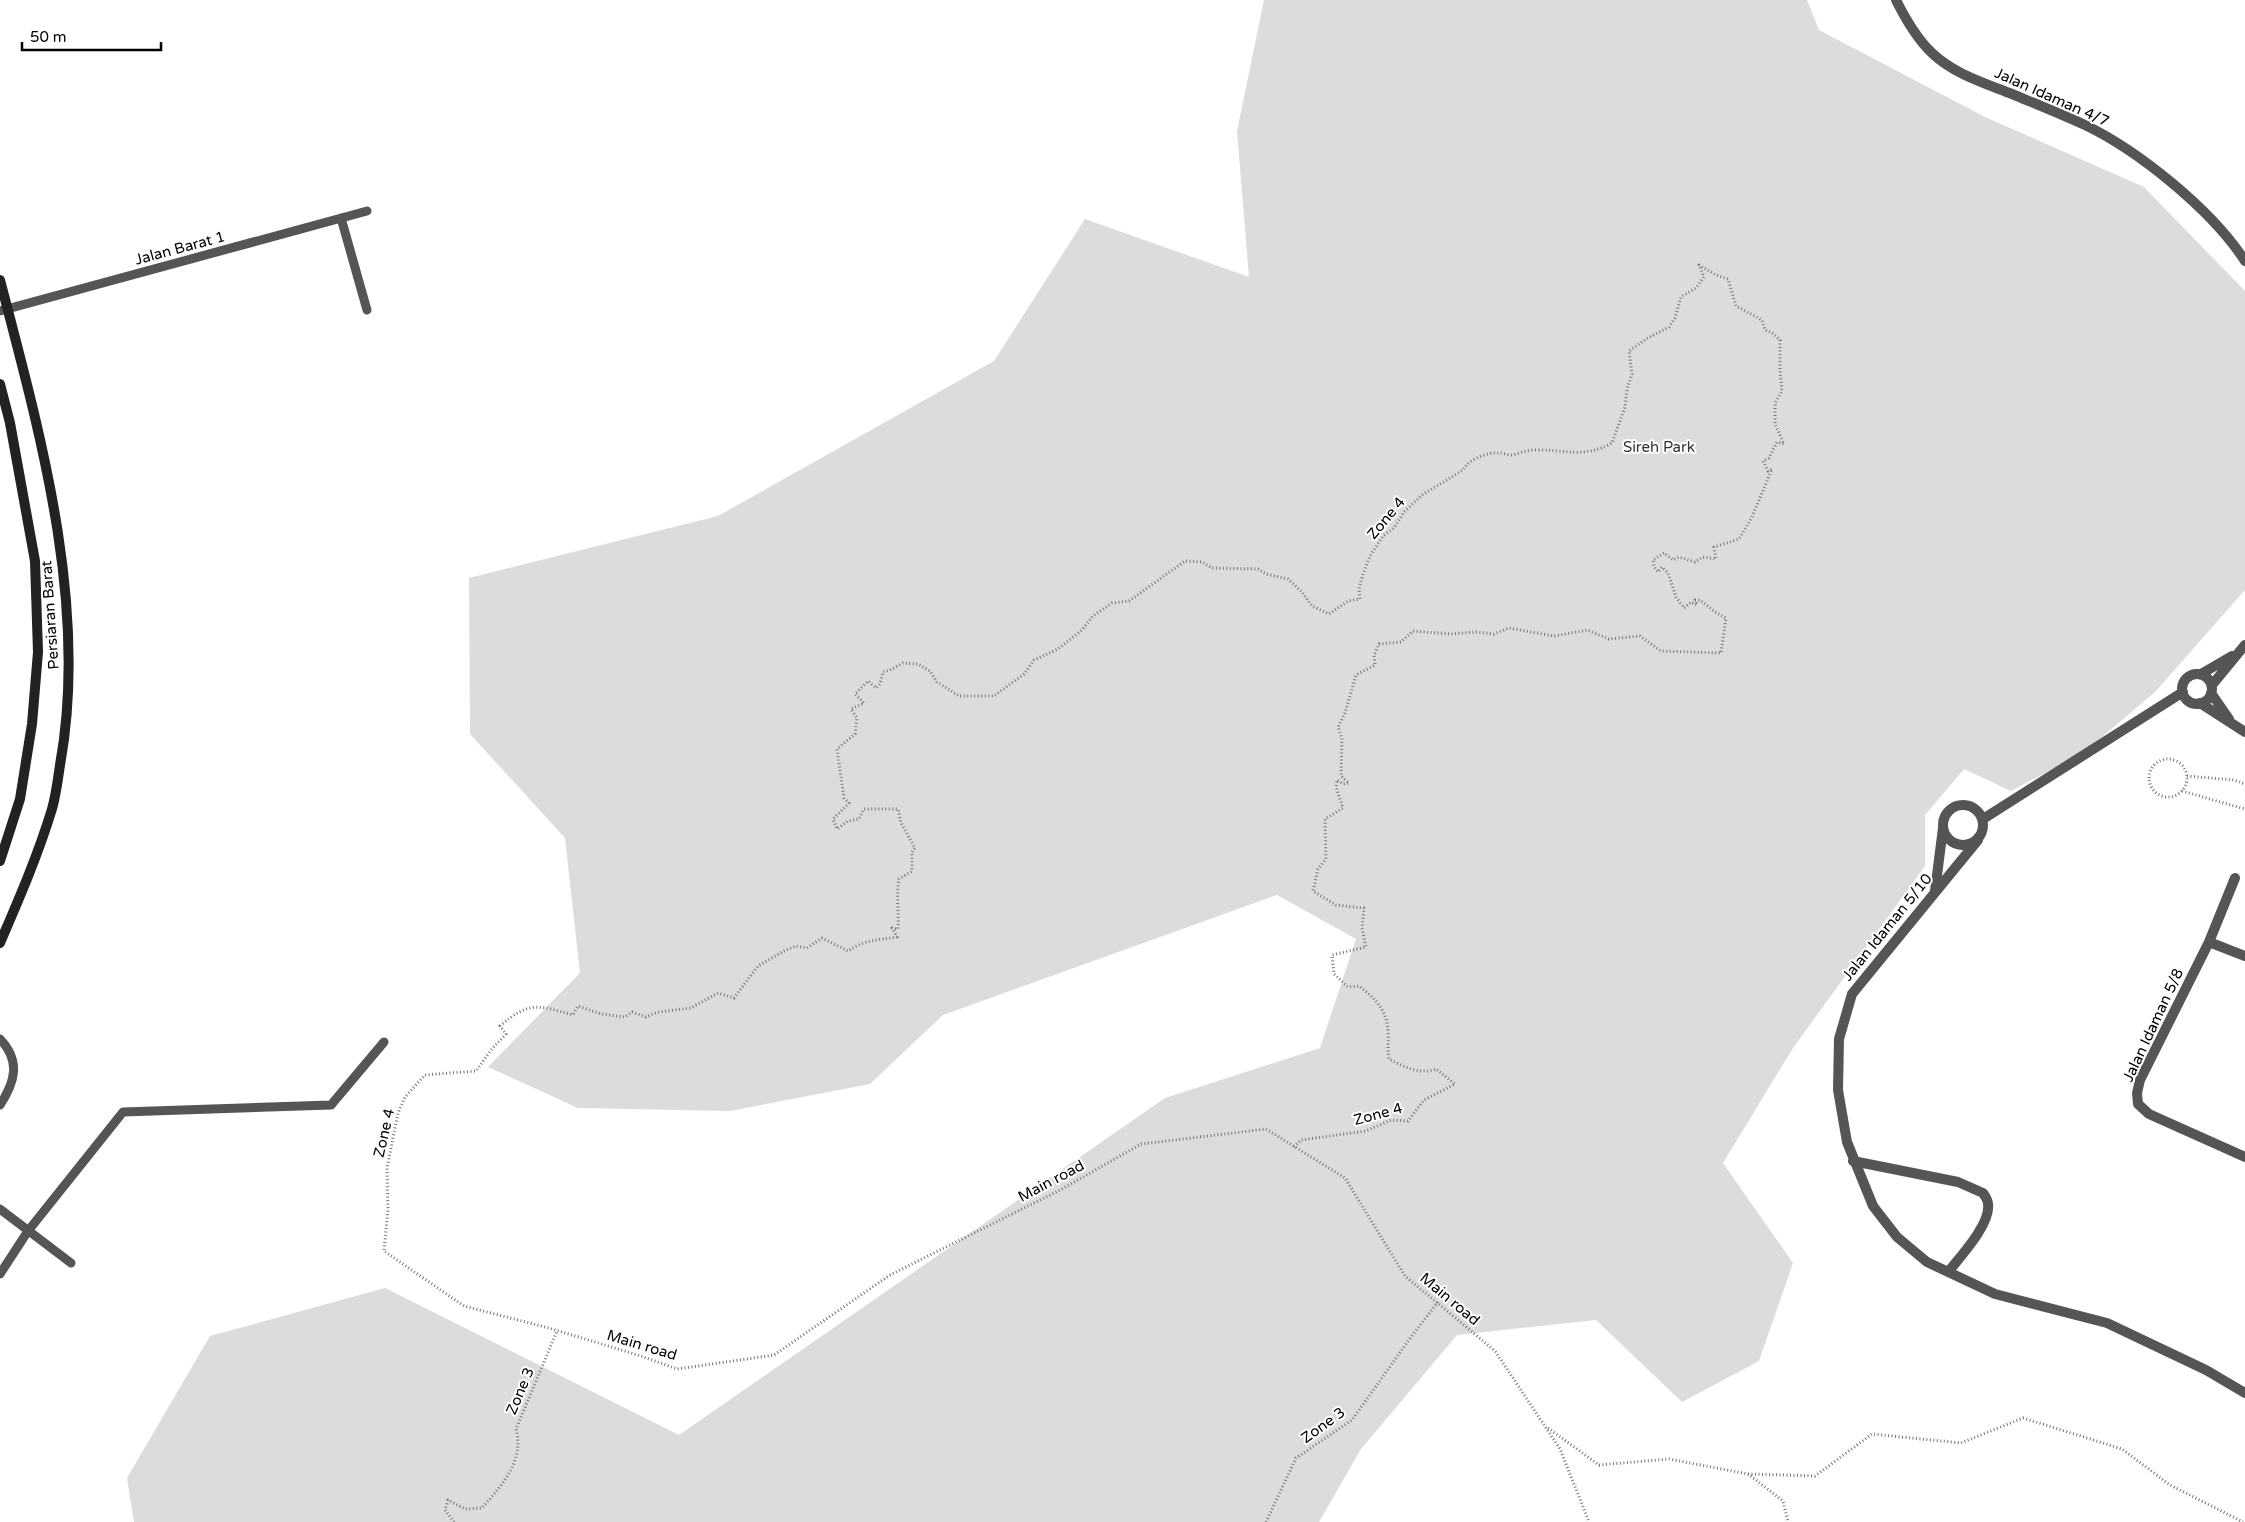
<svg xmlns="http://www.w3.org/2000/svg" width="2245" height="1522" font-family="'Varela Round',sans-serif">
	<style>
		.green { fill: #dcdcdc }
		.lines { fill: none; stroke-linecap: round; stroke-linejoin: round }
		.path { stroke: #777; stroke-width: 3; stroke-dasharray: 1 2.5; stroke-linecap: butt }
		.lane { stroke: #555; stroke-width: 9 }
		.street { stroke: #555; stroke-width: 10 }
		.secondary { stroke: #222; stroke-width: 10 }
		.labels { text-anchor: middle; stroke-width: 4; stroke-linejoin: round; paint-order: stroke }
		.street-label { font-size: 15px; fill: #000; stroke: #fff }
		.park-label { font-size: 15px; fill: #333; stroke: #fff }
	</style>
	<rect width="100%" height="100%" fill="#fff"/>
	<!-- green -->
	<path class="green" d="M1264,0H1807L1819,30L1985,117L2144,187L2245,291V590L2155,692L2083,753L2011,791L1964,769L1925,815V866L1793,1048L1723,1163L1793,1263L1759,1361L1682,1402L1596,1320L1457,1335L1361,1449L1319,1522H134L127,1478L210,1336L385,1288L679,1435L1165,1098L1320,1048L1356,939L1277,895L943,1015L870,1084L730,1111L578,1108L488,1067L580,973L565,838L470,734L469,578L718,516L994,361L1085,219L1249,277L1237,131Z"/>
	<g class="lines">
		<!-- path -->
		<path class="path" d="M2149 778a19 19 0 1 1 38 0a19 19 0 1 1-38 0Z
			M2187,776L2234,780L2245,784
			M2182,791L2245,809
			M1294,1147L1301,1140L1366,1131L1391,1120L1408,1121L1424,1100L1455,1084L1436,1069C1420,1075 1404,1067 1389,1059C1387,1049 1389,1041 1388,1031C1387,1010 1375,998 1359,986L1348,987L1334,974L1332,955L1366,947L1362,928L1364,908L1336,905L1313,891L1318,869L1326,859L1325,819L1343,808L1336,787L1337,780L1343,784L1349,783L1341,776L1342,738L1338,727L1345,713L1356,675L1375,665L1374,655L1379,644L1401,642L1413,631L1450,634L1476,632L1494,634L1509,628L1554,636L1587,630L1609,639L1640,636L1661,651L1721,653L1726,618L1715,612L1700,600H1695L1697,605L1691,602L1684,608L1676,597L1668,573L1662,567L1658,572L1654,567L1653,560L1664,553L1673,560L1679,557L1695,562L1703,557L1716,559L1714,547L1739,539L1752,517L1772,469L1768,471L1763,461L1769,458L1777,442L1784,444L1775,424V403L1782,391L1780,371V340L1771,332L1765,330L1762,320L1736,306L1728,279L1716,275L1699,265L1704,277L1696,288L1681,297L1675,318L1669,327L1646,339L1629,351L1632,374L1627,389L1625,407L1612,443C1584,459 1563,449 1534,450C1526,450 1519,454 1511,455C1507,455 1503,453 1500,453C1487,452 1469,459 1463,470L1422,495L1404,512L1394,528L1383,536L1370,556L1363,574L1359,589L1360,599L1348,601L1329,614L1312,606L1302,592L1288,579L1266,574L1258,569L1212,568L1202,562L1185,561L1129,601L1112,603L1093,616L1082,630L1058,649L1034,660L1024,674L994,696H959L937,682L930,671L918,664L903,663L890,670L883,672L880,684L876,688L868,681L855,694L864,703L851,709L857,718L855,734L837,749L844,798L849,803L833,819L837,829L848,821L859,819L864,809H898L901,823L915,848L912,852V871L899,879C896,893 899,913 898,929L892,928L897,937C878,940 864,940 848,951L822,938L807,948L796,946L784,951L758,966L734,998L718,993L691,1008L658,1012L646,1017L632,1012L625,1017L601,1014L578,1006L573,1015C538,1005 529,1001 500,1026L506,1034L491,1050L476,1071L425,1075L405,1097L398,1113L387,1168L388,1209L384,1251L464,1306L549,1328L641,1356L677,1369L774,1355L890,1275L1062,1189L1141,1144L1266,1129L1345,1178L1405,1276L1495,1351L1560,1449L1589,1522
			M1548,1428L1599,1465L1669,1459L1748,1474L1783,1501L1788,1522
			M1748,1474L1815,1476L1872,1434L1961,1443L2023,1418L2122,1449L2170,1485L2243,1522
			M454,1522L445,1510L448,1500L465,1509L482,1508C501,1486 525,1461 516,1429L557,1331
			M1266,1522L1296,1458L1352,1420L1411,1337L1438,1302"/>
		<!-- lane -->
		<path class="lane" d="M341,218L367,310
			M0,311L367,211
			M0,1039C21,1061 15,1082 0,1105
			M0,1209L71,1263
			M0,1274L28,1231L123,1112L331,1105L384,1042"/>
		<!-- street -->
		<path class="street" d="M1896,0C1905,18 1917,39 1932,53C1954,74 1984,83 2012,94C2036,104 2061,114 2085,125C2139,151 2212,210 2245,261
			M2201,674L2232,656
			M2182 689a15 15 0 1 1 30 0a15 15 0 1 1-30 0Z
			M2212,685L2245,645
			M2211,693L2229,719
			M2200,703L2245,732
			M1943 825a20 20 0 1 1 40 0a20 20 0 1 1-40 0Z
			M1983,819L2183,692
			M1978,840L1852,994L1839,1039L1838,1090L1847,1142L1873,1206L1897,1237L1927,1262L1995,1294L2107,1323L2206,1370L2245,1393
			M2235,878L2209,942L2140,1080L2137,1093L2138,1104L2149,1114L2245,1157
			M1935,891L1943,828
			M2209,942L2245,956
			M1853,1161L1958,1182L1983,1193C1985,1196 1988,1200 1988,1204C1991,1224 1960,1257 1948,1272"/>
		<!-- secondary -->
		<path class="secondary" d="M0,280C40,433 89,606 60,765C58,779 56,795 52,809C38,855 19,899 0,943
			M0,384L10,423L35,561L38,652L32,724L20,799L0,861"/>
	</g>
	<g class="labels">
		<!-- street labels -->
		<g class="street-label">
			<text transform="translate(2052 97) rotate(24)" y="5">Jalan Idaman 4/7</text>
			<text transform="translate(180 248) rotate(-15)" y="5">Jalan Barat 1</text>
			<text transform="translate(1386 518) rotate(-50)" y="5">Zone 4</text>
			<text transform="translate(50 615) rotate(-94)" y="5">Persiaran Barat</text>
			<text transform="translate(1887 927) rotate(-51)" y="5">Jalan Idaman 5/10</text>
			<text transform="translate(2153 1025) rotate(-65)" y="5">Jalan Idaman 5/8</text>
			<text transform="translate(1378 1114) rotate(-15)" y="5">Zone 4</text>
			<text transform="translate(384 1133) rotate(-77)" y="5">Zone 4</text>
			<text transform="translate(1051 1181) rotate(-28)" y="5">Main road</text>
			<text transform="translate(1450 1299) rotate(40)" y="5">Main road</text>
			<text transform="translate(642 1345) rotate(17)" y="5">Main road</text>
			<text transform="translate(520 1391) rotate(-67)" y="5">Zone 3</text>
			<text transform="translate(1323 1425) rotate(-36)" y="5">Zone 3</text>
		</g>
		<!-- park labels -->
		<g class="park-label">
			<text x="1659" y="452">Sireh Park</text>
		</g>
	</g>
	<!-- scale -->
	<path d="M22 42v8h139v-8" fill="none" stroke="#000000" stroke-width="2.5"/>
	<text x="30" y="42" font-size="15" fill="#000000" stroke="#ffffff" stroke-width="4" paint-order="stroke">50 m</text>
</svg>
